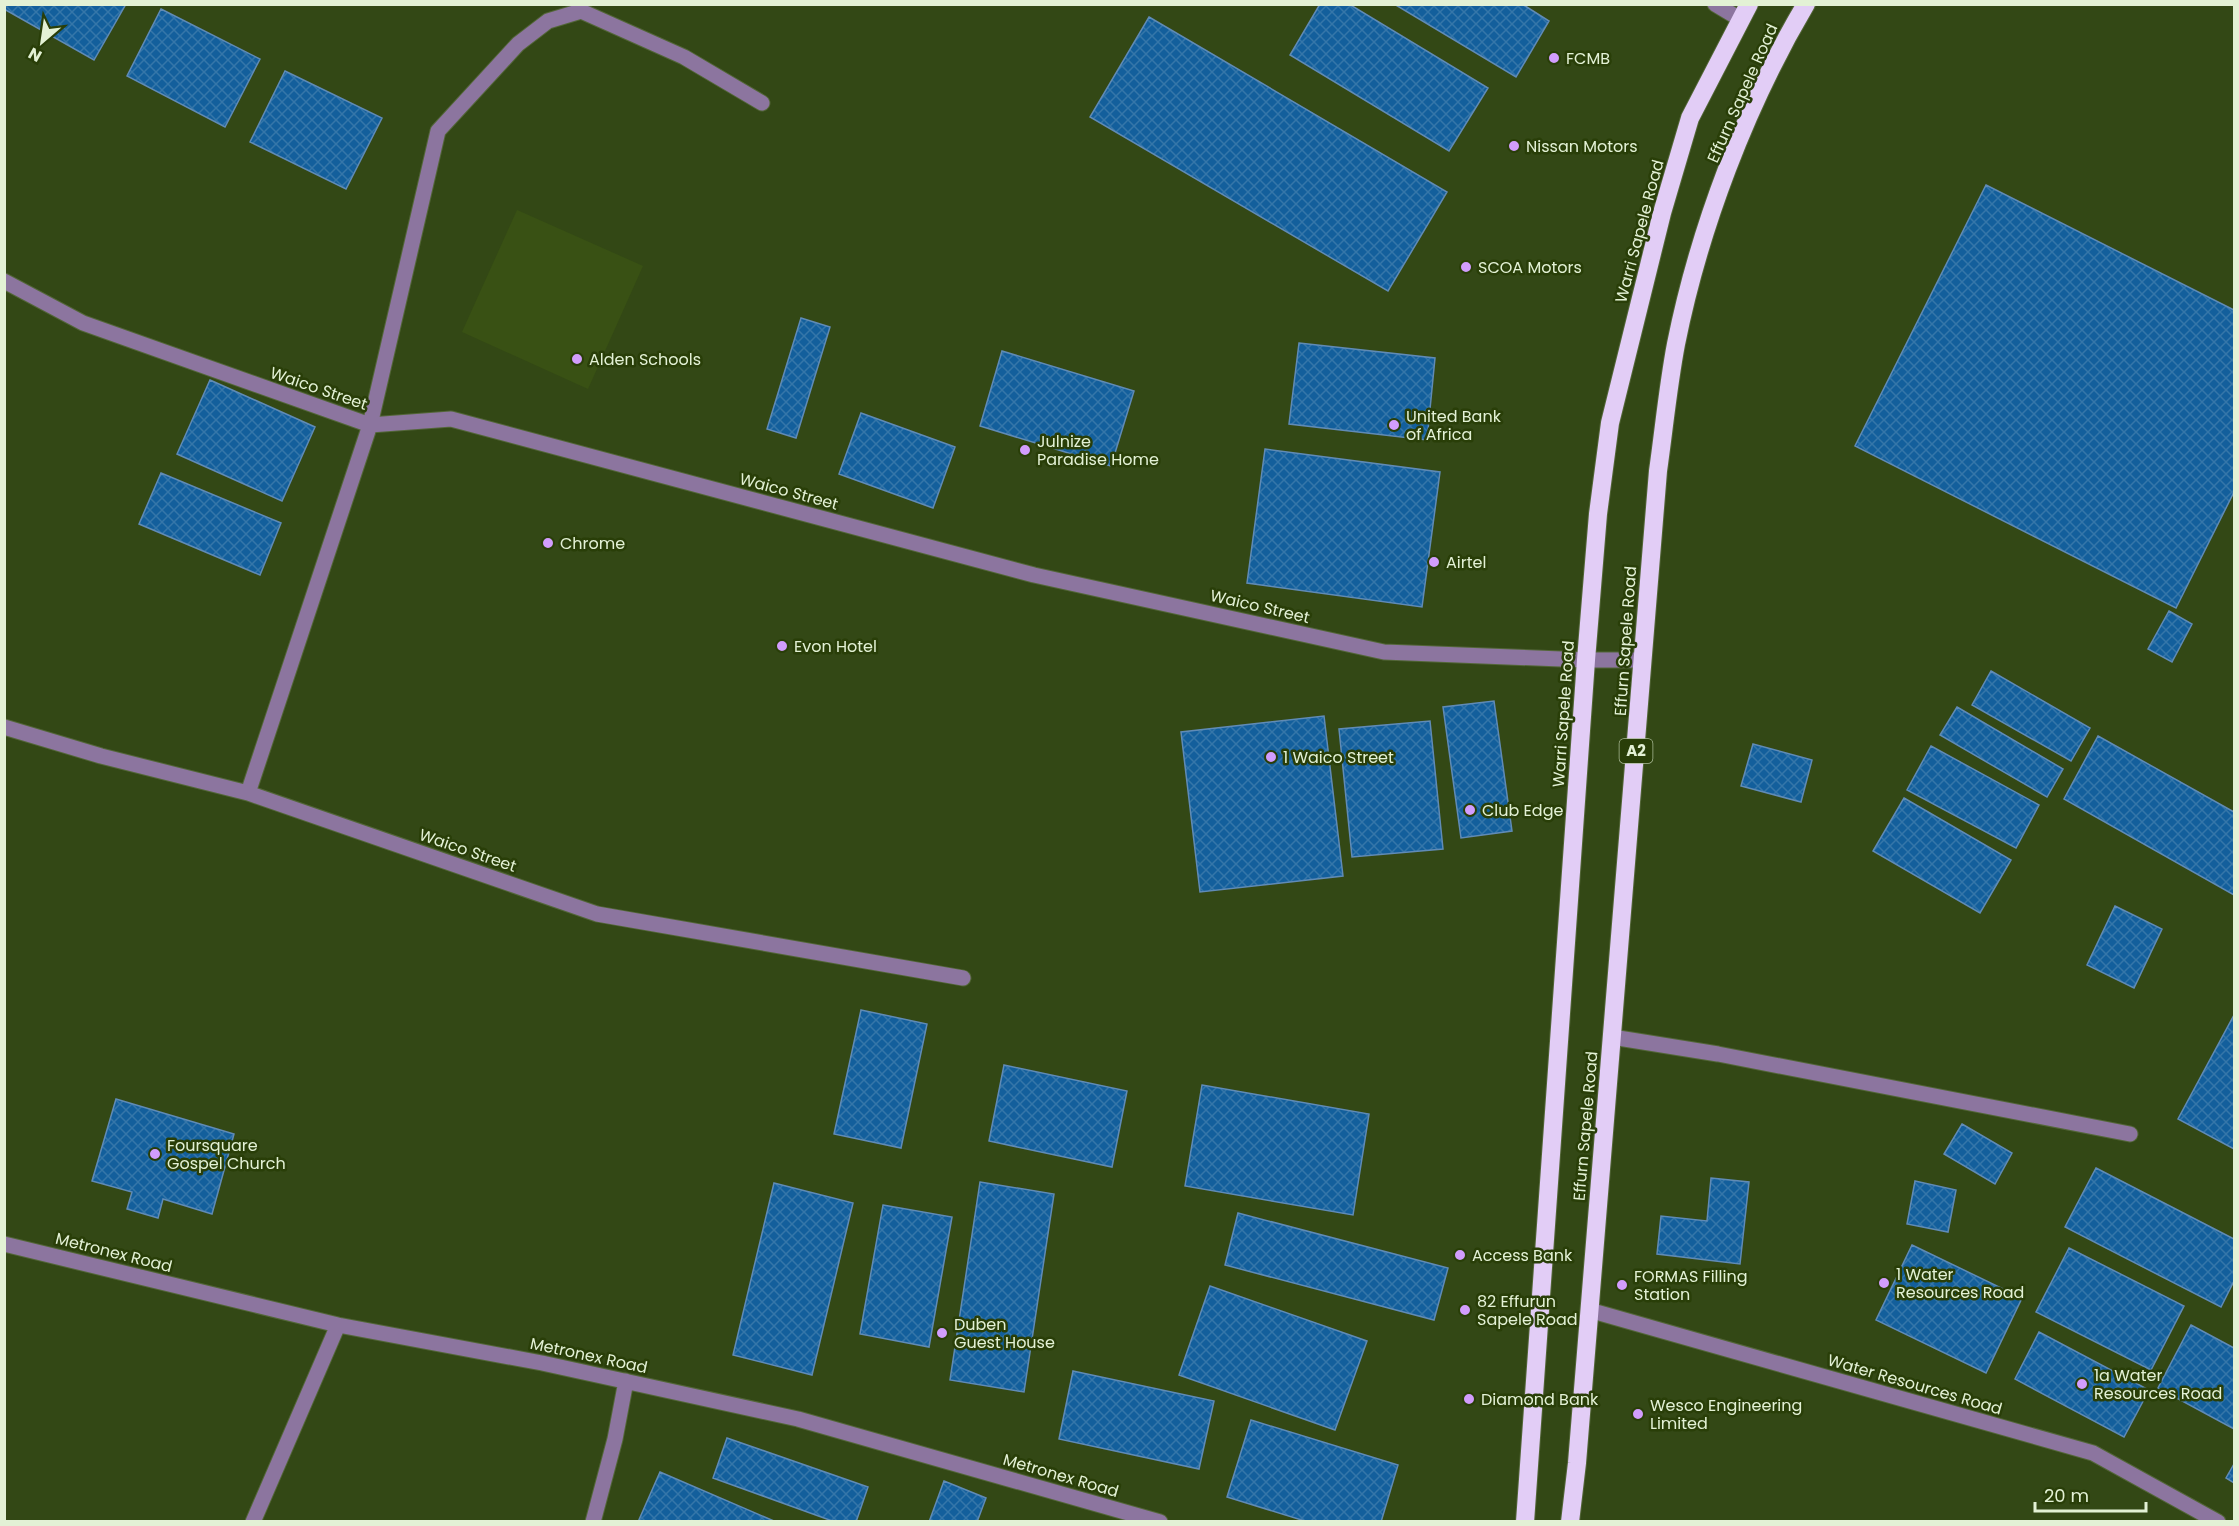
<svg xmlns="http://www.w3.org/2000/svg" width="2239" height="1526" font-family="Poppins,sans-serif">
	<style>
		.built { fill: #395114 }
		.building { fill: url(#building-cross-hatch); stroke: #608bb6; stroke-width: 1.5 }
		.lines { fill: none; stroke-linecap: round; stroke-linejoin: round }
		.minor-casing { stroke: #536638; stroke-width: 17 }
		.highway-casing { stroke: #536638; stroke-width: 20 }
		.minor { stroke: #8c759f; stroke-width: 15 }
		.highway { stroke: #e2cdf6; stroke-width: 18 }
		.poi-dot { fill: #d29dfd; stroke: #293e08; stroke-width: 2 }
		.labels { text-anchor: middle; stroke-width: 5; stroke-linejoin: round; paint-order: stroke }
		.shield { fill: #293e08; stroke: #abbb98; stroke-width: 1.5 }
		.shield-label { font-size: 15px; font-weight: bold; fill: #e3f1d5 }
		.poi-label { font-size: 16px; fill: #e3f1d5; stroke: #293e08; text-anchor: start }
		.street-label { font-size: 16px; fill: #e3f1d5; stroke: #293e08 }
	</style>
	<defs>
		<pattern id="building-cross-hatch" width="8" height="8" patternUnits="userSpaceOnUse" patternTransform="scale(1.5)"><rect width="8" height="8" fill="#135f9c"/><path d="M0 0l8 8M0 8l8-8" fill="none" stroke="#3576a9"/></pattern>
	</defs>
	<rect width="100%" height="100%" fill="#334815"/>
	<!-- built -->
	<path class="built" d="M517,210L643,266L588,389L462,332Z"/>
	<!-- building -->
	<path class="building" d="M4,4H126L94,60L4,9Z
		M1320,4H1349L1488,88L1449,151L1290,55Z
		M1394,4H1522L1549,21L1516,77Z
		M161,9L260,59L225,127L127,76Z
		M1149,17L1447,192L1388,291L1090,117Z
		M285,71L382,118L346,189L250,142Z
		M1986,185L2234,310V492L2176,608L1855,446Z
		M801,318L830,327L796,438L767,429Z
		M1299,343L1435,358L1427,440L1289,424Z
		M1002,351L1134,391L1111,466L980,426Z
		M210,380L315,427L282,501L177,454Z
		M861,413L955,447L933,508L839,474Z
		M1265,449L1440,472L1422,607L1247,583Z
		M161,473L281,523L260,575L139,524Z
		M2169,611L2192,624L2172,662L2148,649Z
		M1991,671L2090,728L2071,761L1972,705Z
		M1494,701L1512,831L1461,838L1443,707Z
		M1957,707L2063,769L2047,797L1940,735Z
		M1324,716L1343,876L1200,892L1181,732Z
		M1430,721L1443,849L1352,857L1339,729Z
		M2098,736L2234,812V895L2064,799Z
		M1753,744L1812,760L1801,802L1741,786Z
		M1931,746L2039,805L2016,848L1907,790Z
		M1904,798L2011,860L1980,913L1873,851Z
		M2115,906L2162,929L2134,988L2087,965Z
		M861,1010L927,1024L901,1148L834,1134Z
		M2234,1015V1149L2178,1119Z
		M1004,1065L1127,1091L1112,1167L989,1141Z
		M1202,1085L1369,1114L1353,1215L1185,1186Z
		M116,1099L234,1134L212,1214L163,1199L158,1218L127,1209L132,1192L92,1181Z
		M1962,1124L2012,1153L1995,1184L1944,1154Z
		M2096,1168L2234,1239V1281L2221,1307L2065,1227Z
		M1711,1178L1749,1182L1740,1264L1657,1254L1661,1216L1707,1221Z
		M1915,1181L1956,1190L1948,1232L1907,1224Z
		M980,1182L1054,1194L1024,1392L950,1380Z
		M774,1183L853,1203L812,1375L733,1355Z
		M883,1205L952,1217L929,1347L860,1334Z
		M1238,1213L1448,1268L1434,1320L1225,1265Z
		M1912,1245L2022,1298L1986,1373L1876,1320Z
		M2069,1248L2184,1306L2151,1370L2036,1312Z
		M1210,1286L1367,1341L1335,1430L1179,1375Z
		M2191,1325L2234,1348V1429L2158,1388Z
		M2039,1332L2149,1390L2124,1437L2015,1379Z
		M1073,1371L1214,1401L1199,1469L1059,1439Z
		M1251,1420L1398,1465L1381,1522H1308L1227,1497Z
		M727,1438L868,1487L856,1522H835L713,1478Z
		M2234,1464V1483L2226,1478Z
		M660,1472L774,1521V1522H638Z
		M944,1481L986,1498L977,1522H929Z"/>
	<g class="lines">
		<!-- minor casing -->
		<g class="minor-casing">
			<path id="minor" d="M1715,4L1740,19
				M4,281L83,323L370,425L451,419L1034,575L1384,652L1586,660H1643
				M4,727L101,756L248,793L597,914L963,978
				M248,793L370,425L438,131L518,44L548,21L581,11L684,57L762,103
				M1612,1037L1718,1054L2130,1134
				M4,1244L338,1325L542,1363L798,1419L1160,1522
				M1589,1310L2093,1453L2218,1522
				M253,1522L338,1325
				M593,1522L615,1439L626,1381"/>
		</g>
		<!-- highway casing -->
		<g class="highway-casing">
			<path id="highway" d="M1525,1522L1586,660L1598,514L1610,423L1662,213L1690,118L1749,4
				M1570,1522L1577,1463L1658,471C1664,429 1668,386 1676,344C1699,229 1746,105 1806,4"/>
		</g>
		<!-- minor -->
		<use href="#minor" class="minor"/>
		<!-- highway -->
		<use href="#highway" class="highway"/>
	</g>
	<!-- markers -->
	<g class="poi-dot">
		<circle cx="1554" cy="58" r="6"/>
		<circle cx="1514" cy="146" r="6"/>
		<circle cx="1466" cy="267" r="6"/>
		<circle cx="577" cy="359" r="6"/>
		<circle cx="1394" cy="425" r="6"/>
		<circle cx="1025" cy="450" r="6"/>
		<circle cx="548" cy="543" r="6"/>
		<circle cx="1434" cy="562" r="6"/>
		<circle cx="782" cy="646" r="6"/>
		<circle cx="1271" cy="757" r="6"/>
		<circle cx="1470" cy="810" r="6"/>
		<circle cx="155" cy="1154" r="6"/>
		<circle cx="1460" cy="1255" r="6"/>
		<circle cx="1884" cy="1283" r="6"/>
		<circle cx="1622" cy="1285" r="6"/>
		<circle cx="1465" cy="1310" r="6"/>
		<circle cx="942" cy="1333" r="6"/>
		<circle cx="2082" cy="1384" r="6"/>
		<circle cx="1469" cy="1399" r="6"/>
		<circle cx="1638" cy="1414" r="6"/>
	</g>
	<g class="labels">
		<!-- shield labels -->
		<rect class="shield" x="1619.5" y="739" width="33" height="24" rx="4.5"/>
		<g class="shield-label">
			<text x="1636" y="756">A2</text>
		</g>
		<!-- poi labels -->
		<g class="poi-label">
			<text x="1566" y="64">FCMB</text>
			<text x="1526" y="152">Nissan Motors</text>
			<text x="1478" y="273">SCOA Motors</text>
			<text x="589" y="365">Alden Schools</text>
			<text x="1406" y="422">United Bank<tspan x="1406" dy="18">of Africa</tspan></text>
			<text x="1037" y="447">Julnize<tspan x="1037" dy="18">Paradise Home</tspan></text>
			<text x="560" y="549">Chrome</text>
			<text x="1446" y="568">Airtel</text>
			<text x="794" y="652">Evon Hotel</text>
			<text x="1283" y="763">1 Waico Street</text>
			<text x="1482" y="816">Club Edge</text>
			<text x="167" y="1151">Foursquare<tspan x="167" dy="18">Gospel Church</tspan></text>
			<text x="1472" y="1261">Access Bank</text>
			<text x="1896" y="1280">1 Water<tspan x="1896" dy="18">Resources Road</tspan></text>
			<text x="1634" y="1282">FORMAS Filling<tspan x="1634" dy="18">Station</tspan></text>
			<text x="1477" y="1307">82 Effurun<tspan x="1477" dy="18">Sapele Road</tspan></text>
			<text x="954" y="1330">Duben<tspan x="954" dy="18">Guest House</tspan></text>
			<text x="2094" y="1381">1a Water<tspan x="2094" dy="18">Resources Road</tspan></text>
			<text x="1481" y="1405">Diamond Bank</text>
			<text x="1650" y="1411">Wesco Engineering<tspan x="1650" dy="18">Limited</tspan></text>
		</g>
		<!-- street labels -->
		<g class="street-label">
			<text transform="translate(1742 93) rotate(-66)" y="6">Effurn Sapele Road</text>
			<text transform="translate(1639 231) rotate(-75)" y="6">Warri Sapele Road</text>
			<text transform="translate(319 388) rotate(19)" y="6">Waico Street</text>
			<text transform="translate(789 491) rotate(15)" y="6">Waico Street</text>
			<text transform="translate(1260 606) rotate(13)" y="6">Waico Street</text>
			<text transform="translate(1625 641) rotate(-86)" y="6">Effurn Sapele Road</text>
			<text transform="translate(1563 714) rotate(-86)" y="6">Warri Sapele Road</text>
			<text transform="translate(468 850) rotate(19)" y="6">Waico Street</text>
			<text transform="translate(1585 1126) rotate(-85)" y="6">Effurn Sapele Road</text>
			<text transform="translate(114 1252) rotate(14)" y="6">Metronex Road</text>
			<text transform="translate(589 1355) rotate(12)" y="6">Metronex Road</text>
			<text transform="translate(1915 1384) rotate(16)" y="6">Water Resources Road</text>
			<text transform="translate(1061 1475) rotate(16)" y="6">Metronex Road</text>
		</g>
	</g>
	<!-- border -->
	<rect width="2239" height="1526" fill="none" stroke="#e3f1d5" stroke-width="12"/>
	<!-- north arrow -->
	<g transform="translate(42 42) rotate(209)" stroke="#293e08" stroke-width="4.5" paint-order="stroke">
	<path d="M0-4.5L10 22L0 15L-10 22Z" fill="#e3f1d5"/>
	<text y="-9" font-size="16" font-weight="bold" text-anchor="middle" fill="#e3f1d5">N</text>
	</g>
	<!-- scale -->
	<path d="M2035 1502v9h111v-9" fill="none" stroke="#e3f1d5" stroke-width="3"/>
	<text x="2044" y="1502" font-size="18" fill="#e3f1d5" stroke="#293e08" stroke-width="4.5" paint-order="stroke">20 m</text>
</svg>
